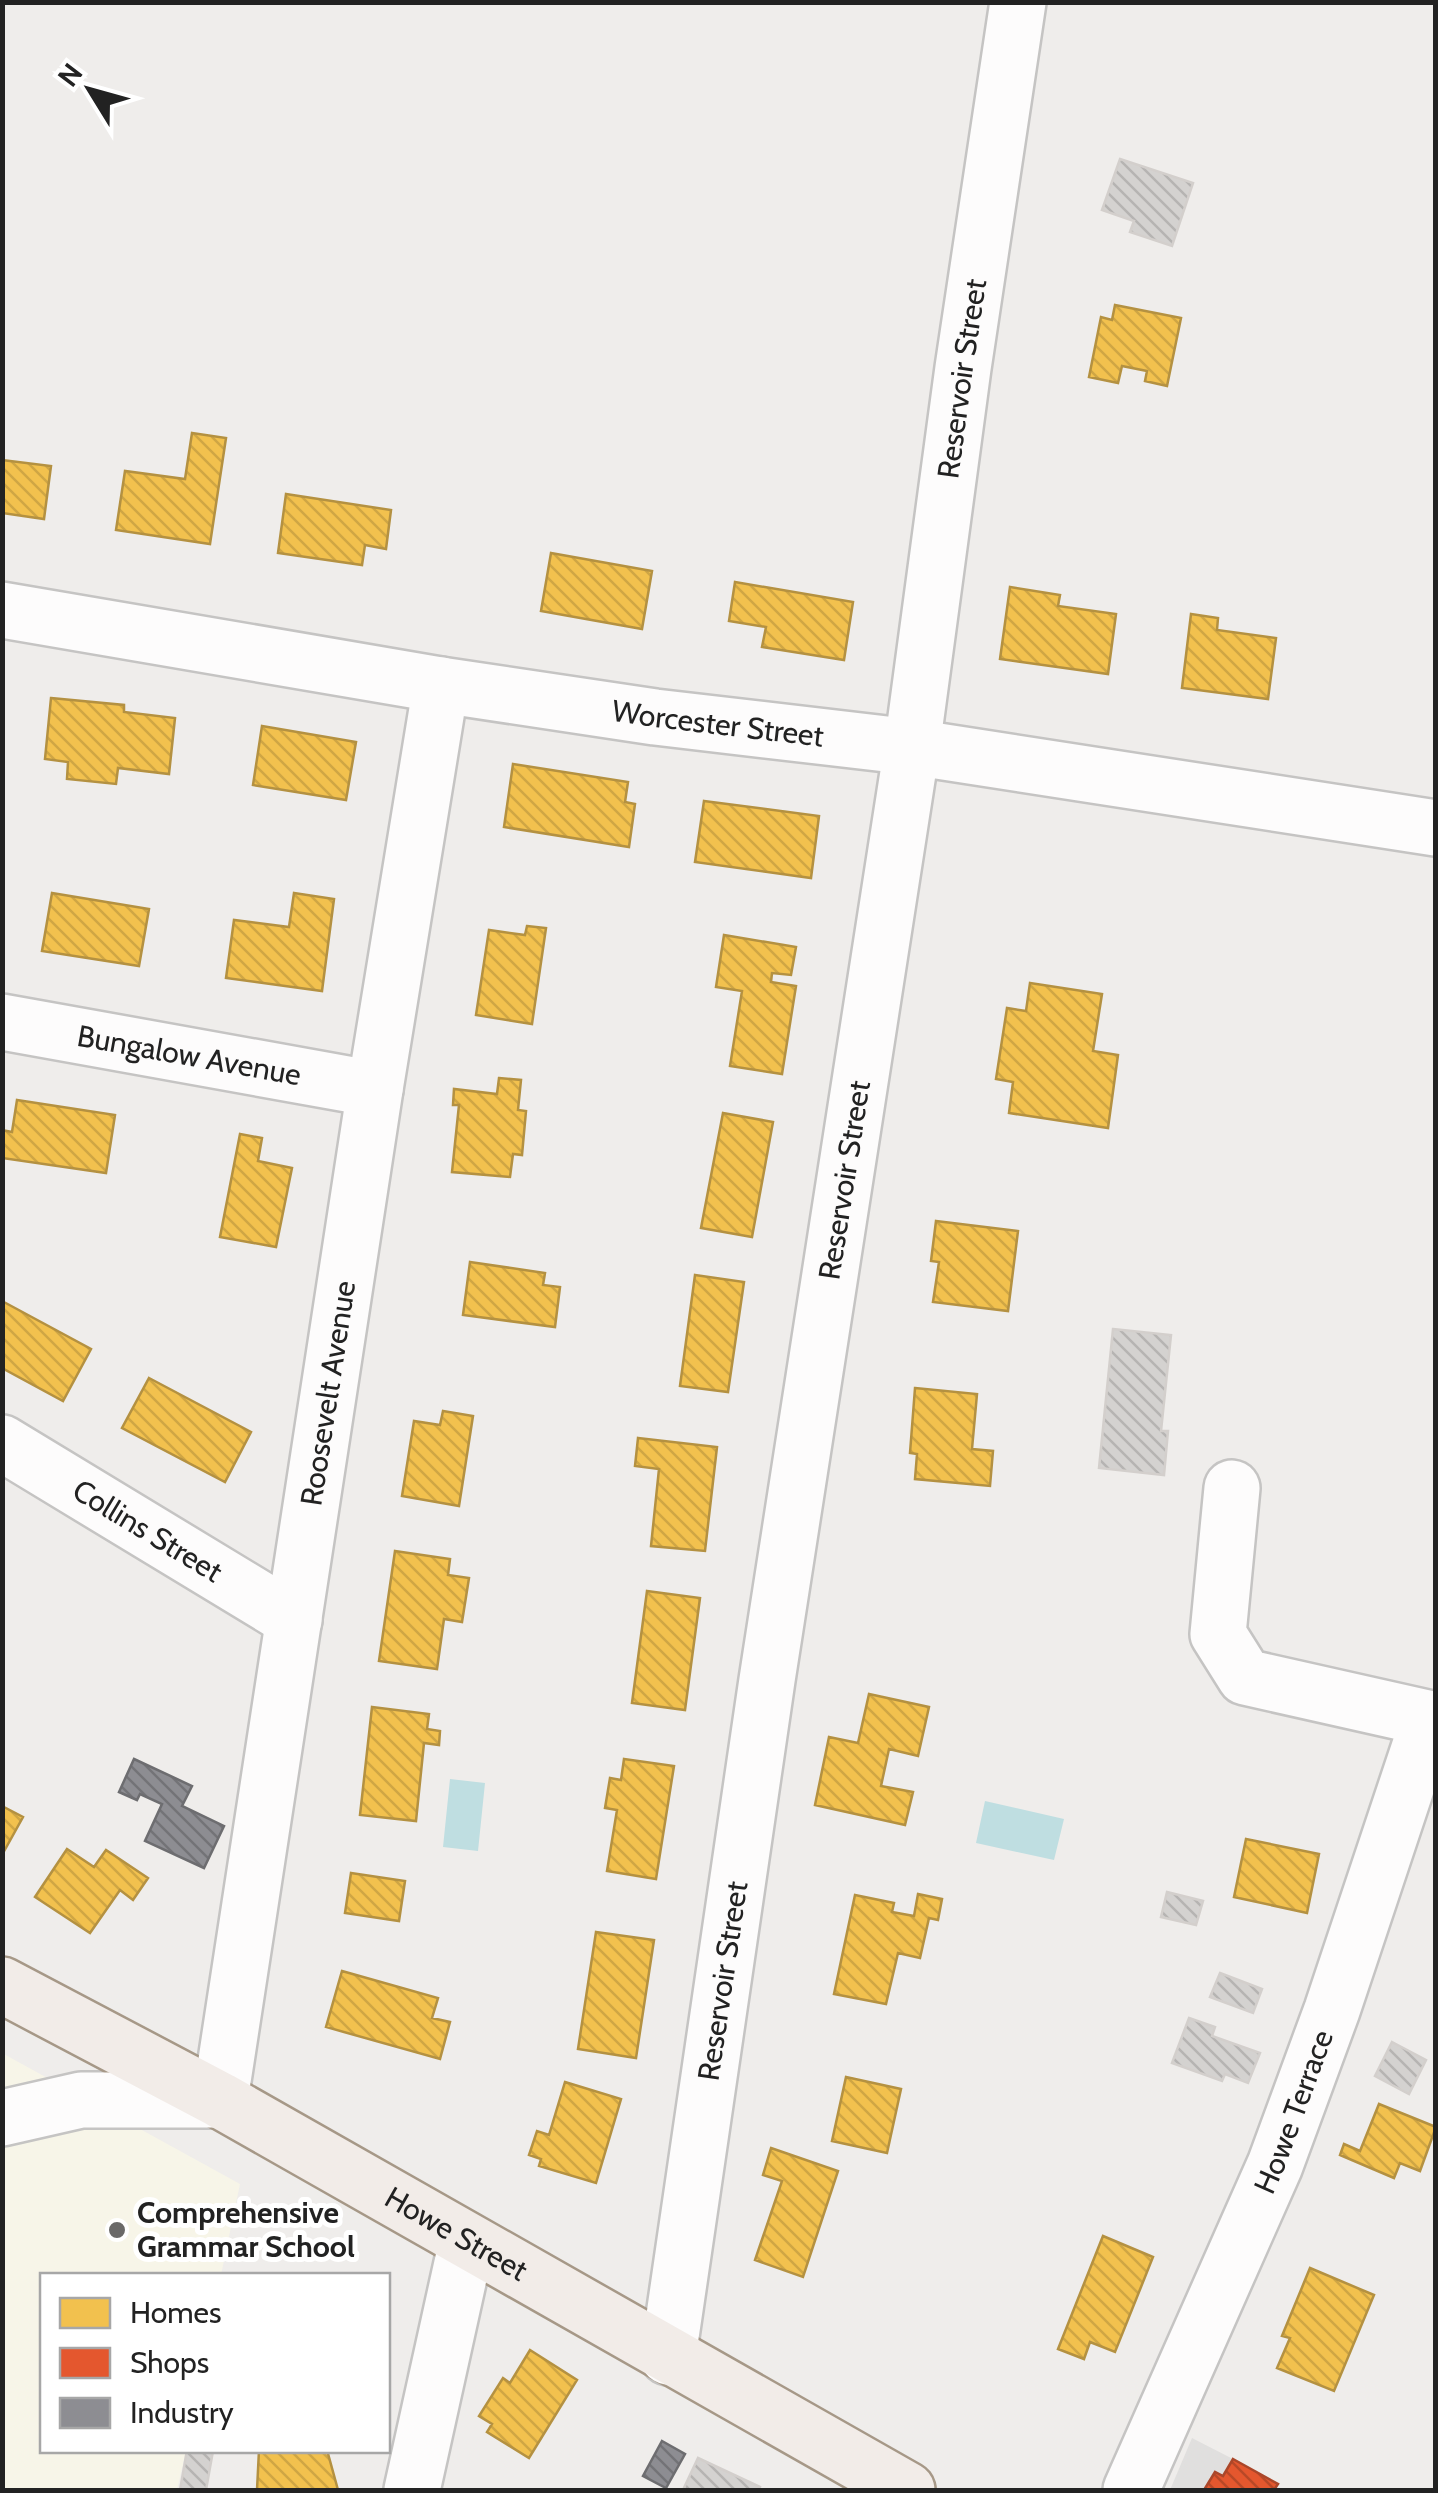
<svg xmlns="http://www.w3.org/2000/svg" width="1438" height="2493" font-family="Cabin,sans-serif">
	<style>
		.education { fill: #f7f5e8 }
		.parking { fill: #e0dfde }
		.water { fill: #bfdee1 }
		.homes { fill: url(#homes-back-hatch); stroke: #b49141; stroke-width: 2.5 }
		.shops { fill: url(#shops-back-hatch); stroke: #aa472a; stroke-width: 2.5 }
		.industry { fill: url(#industry-back-hatch); stroke: #6d6d70; stroke-width: 2.5 }
		.building { fill: url(#building-back-hatch); stroke: #d3cfcc; stroke-width: 2.5 }
		.lines { fill: none; stroke-linecap: round; stroke-linejoin: round }
		.minor-casing { stroke: #c5c4c3; stroke-width: 60 }
		.major-casing { stroke: #a69887; stroke-width: 60 }
		.minor { stroke: #fdfcfc; stroke-width: 55 }
		.major { stroke: #f2ece8; stroke-width: 55 }
		.poi-dot { fill: #6a6968; stroke: #fff; stroke-width: 4 }
		.labels { text-anchor: middle; stroke-width: 10; stroke-linejoin: round; paint-order: stroke }
		.street-label { font-size: 30px; fill: #222; stroke: #fff }
		.poi-label { font-size: 30px; font-weight: bold; fill: #222; stroke: #fff; text-anchor: start }
	</style>
	<defs>
		<pattern id="homes-back-hatch" width="6" height="6" patternUnits="userSpaceOnUse" patternTransform="scale(2.5)"><rect width="6" height="6" fill="#f2c14e"/><path d="M-1 5l2 2M0 0l6 6M5-1l2 2" fill="none" stroke="#cfa644"/></pattern>
		<pattern id="shops-back-hatch" width="6" height="6" patternUnits="userSpaceOnUse" patternTransform="scale(2.5)"><rect width="6" height="6" fill="#e4572e"/><path d="M-1 5l2 2M0 0l6 6M5-1l2 2" fill="none" stroke="#b84827"/></pattern>
		<pattern id="industry-back-hatch" width="6" height="6" patternUnits="userSpaceOnUse" patternTransform="scale(2.5)"><rect width="6" height="6" fill="#8d8d92"/><path d="M-1 5l2 2M0 0l6 6M5-1l2 2" fill="none" stroke="#737377"/></pattern>
		<pattern id="building-back-hatch" width="6" height="6" patternUnits="userSpaceOnUse" patternTransform="scale(2.5)"><rect width="6" height="6" fill="#d4d2d0"/><path d="M-1 5l2 2M0 0l6 6M5-1l2 2" fill="none" stroke="#b6b4b2"/></pattern>
	</defs>
	<rect width="100%" height="100%" fill="#efedeb"/>
	<!-- education -->
	<path class="education" d="M2,2053L240,2184L221,2275L42,2276V2450L186,2451L177,2490H3Z"/>
	<!-- parking -->
	<path class="parking" d="M1192,2438L1233,2459L1223,2476L1214,2473L1204,2490H1170Z"/>
	<!-- water -->
	<path class="water" d="M450,1779L485,1783L478,1851L443,1847Z
		M985,1801L1064,1819L1054,1860L976,1843Z"/>
	<!-- homes -->
	<path class="homes" d="M1115,305L1181,318L1167,386L1145,381L1147,371L1122,366L1118,383L1089,377L1101,317L1112,320Z
		M192,433L226,438L210,544L116,530L125,471L185,479Z
		M2,460L51,466L44,519L2,513Z
		M286,494L391,510L386,549L365,545L362,565L278,553Z
		M551,553L652,571L642,629L541,611Z
		M735,582L853,602L844,660L762,647L766,627L729,621Z
		M1010,587L1060,595L1058,606L1116,614L1108,674L1000,659Z
		M1191,614L1218,618L1217,630L1276,638L1268,699L1182,688Z
		M51,698L124,705V712L175,718L169,774L118,768L116,784L67,779L68,762L45,759Z
		M262,726L356,742L346,800L253,785Z
		M513,764L628,782L625,802L635,804L629,847L504,827Z
		M704,801L819,816L811,878L695,862Z
		M52,893L149,909L139,966L42,951Z
		M294,893L334,899L322,991L226,978L234,920L289,927Z
		M527,926L546,928L532,1024L476,1015L489,930L525,935Z
		M724,935L796,947L791,975L772,973L771,982L796,986L782,1074L730,1066L742,991L716,987Z
		M1030,983L1102,994L1093,1051L1118,1055L1108,1128L1009,1113L1013,1082L996,1079L1007,1008L1026,1011Z
		M499,1078L521,1080L518,1110L526,1111L522,1155L513,1154L510,1177L452,1172L459,1105H453L454,1089L497,1094Z
		M17,1100L115,1115L106,1173L2,1158V1130L12,1132Z
		M723,1113L773,1122L752,1237L701,1228Z
		M240,1134L262,1138L258,1161L292,1168L276,1247L220,1237Z
		M936,1221L1018,1231L1008,1311L933,1302L939,1262L931,1261Z
		M470,1262L545,1273L543,1285L560,1287L555,1327L463,1315Z
		M695,1275L744,1282L728,1392L680,1386Z
		M2,1301L91,1349L63,1401L2,1368Z
		M149,1378L251,1432L225,1482L122,1428Z
		M915,1388L977,1394L972,1449L993,1451L990,1486L915,1479L917,1454L910,1453Z
		M443,1411L473,1416L459,1506L402,1496L414,1421L440,1425Z
		M638,1438L717,1447L705,1551L651,1546L659,1469L635,1466Z
		M395,1551L450,1559L448,1575L469,1578L462,1622L444,1619L437,1669L379,1661Z
		M647,1591L700,1598L685,1710L632,1703Z
		M869,1694L929,1707L918,1756L889,1749L881,1786L913,1792L905,1825L815,1805L829,1737L858,1743Z
		M372,1707L429,1714L427,1729L440,1731L439,1745L424,1743L416,1821L360,1815Z
		M624,1759L674,1766L656,1879L607,1871L617,1810L605,1808L610,1778L621,1780Z
		M2,1806L23,1817L2,1855Z
		M1246,1839L1319,1854L1307,1913L1234,1897Z
		M67,1849L94,1867L106,1850L148,1878L133,1900L120,1890L90,1933L35,1897Z
		M351,1873L405,1881L399,1921L345,1913Z
		M918,1894L942,1899L938,1920L929,1918L920,1958L898,1953L886,2004L834,1994L855,1895L894,1903L892,1912L914,1916Z
		M596,1932L654,1940L636,2058L578,2049Z
		M342,1971L438,1998L432,2018L450,2022L440,2059L326,2027Z
		M846,2077L901,2089L887,2153L832,2141Z
		M565,2082L621,2099L596,2183L539,2166L541,2159L529,2155L537,2131L549,2135Z
		M1379,2104L1436,2127L1420,2171L1400,2163L1394,2178L1340,2155L1344,2144L1360,2151Z
		M771,2148L838,2171L803,2277L755,2260L782,2181L763,2175Z
		M1103,2236L1153,2257L1115,2352L1090,2342L1084,2359L1058,2349Z
		M1310,2268L1374,2295L1334,2391L1277,2368L1290,2338L1282,2336Z
		M530,2350L577,2380L529,2458L487,2432L492,2424L479,2416L503,2378L510,2383Z
		M259,2450H327L338,2490H257Z"/>
	<!-- shops -->
	<path class="shops" d="M1233,2459L1278,2484L1274,2490H1204L1215,2472L1223,2476Z"/>
	<!-- industry -->
	<path class="industry" d="M134,1759L192,1786L182,1806L224,1826L204,1868L145,1841L162,1804L140,1794L137,1800L119,1792Z
		M662,2441L685,2454L666,2488L643,2476Z"/>
	<!-- building -->
	<path class="building" d="M1120,159L1193,183L1172,246L1130,232L1134,221L1102,210Z
		M1113,1329L1171,1335L1161,1431H1168L1164,1475L1099,1468Z
		M1167,1892L1203,1901L1196,1925L1161,1917Z
		M1220,1973L1262,1989L1253,2013L1210,1997Z
		M1189,2018L1215,2027L1212,2036L1260,2053L1248,2083L1225,2074L1222,2081L1172,2063Z
		M1392,2042L1426,2060L1409,2094L1375,2076Z
		M187,2450L213,2451L206,2490H180Z
		M698,2458L760,2487L759,2490H683Z"/>
	<g class="lines">
		<!-- minor casing -->
		<g class="minor-casing">
			<g id="minor">
				<path id="s1" d="M2,610L441,685L655,717L912,747L1436,828"/>
				<path id="s2" d="M2,1022L375,1089"/>
				<path id="s3" d="M2,1443L294,1620"/>
				<path d="M1232,1488L1218,1634L1245,1677L1436,1720"/>
				<path id="s4" d="M2,2118L81,2100H220L375,1089L441,685"/>
				<path id="s5" d="M668,2357L767,1680L912,747L963,368L1018,2"/>
				<path d="M412,2490L467,2241"/>
				<path id="s6" d="M1131,2490L1275,2165L1332,2010L1429,1719"/>
			</g>
		</g>
		<!-- major casing -->
		<g class="major-casing">
			<g id="major">
				<path id="s7" d="M2,1985L220,2100L907,2490"/>
			</g>
		</g>
		<!-- minor -->
		<use href="#minor" class="minor"/>
		<!-- major -->
		<use href="#major" class="major"/>
	</g>
	<!-- markers -->
	<circle class="poi-dot" cx="117" cy="2230" r="10"/>
	<g class="labels">
		<!-- street labels -->
		<g class="street-label">
			<text dy="10" stroke="none"><textPath href="#s5" startOffset="2000">Reservoir Street</textPath></text>
			<text dy="10" stroke="none"><textPath href="#s1" startOffset="725">Worcester Street</textPath></text>
			<text dy="10" stroke="none"><textPath href="#s2" startOffset="190">Bungalow Avenue</textPath></text>
			<text dy="10" stroke="none"><textPath href="#s5" startOffset="1190">Reservoir Street</textPath></text>
			<text dy="10" stroke="none"><textPath href="#s4" startOffset="935">Roosevelt Avenue</textPath></text>
			<text dy="10" stroke="none"><textPath href="#s3" startOffset="170">Collins Street</textPath></text>
			<text dy="10" stroke="none"><textPath href="#s5" startOffset="380">Reservoir Street</textPath></text>
			<text dy="10" stroke="none"><textPath href="#s6" startOffset="412">Howe Terrace</textPath></text>
			<text dy="10" stroke="none"><textPath href="#s7" startOffset="518">Howe Street</textPath></text>
		</g>
		<!-- poi labels -->
		<g class="poi-label">
			<text x="137" y="2223">Comprehensive<tspan x="137" dy="34">Grammar School</tspan></text>
		</g>
	</g>
	<!-- border -->
	<rect width="1438" height="2493" fill="none" stroke="#222222" stroke-width="10"/>
	<!-- legend -->
	<rect x="40" y="2273" width="350" height="180" fill="#ffffff" stroke="#a7a7a7" stroke-width="2.5"/>
	<rect x="60" y="2298" width="50" height="30" fill="#f2c14e" stroke="#a7a7a7" stroke-width="2.5"/>
	<text x="130" y="2323" font-size="30" fill="#222222">Homes</text>
	<rect x="60" y="2348" width="50" height="30" fill="#e4572e" stroke="#a7a7a7" stroke-width="2.5"/>
	<text x="130" y="2373" font-size="30" fill="#222222">Shops</text>
	<rect x="60" y="2398" width="50" height="30" fill="#8d8d92" stroke="#a7a7a7" stroke-width="2.5"/>
	<text x="130" y="2423" font-size="30" fill="#222222">Industry</text>
	<!-- north arrow -->
	<g transform="translate(90 90) rotate(307)" stroke="#ffffff" stroke-width="8" paint-order="stroke">
	<path d="M0-8L18 38L0 25L-18 38Z" fill="#222222"/>
	<text y="-15" font-size="28" font-weight="bold" text-anchor="middle" fill="#222222">N</text>
	</g>
</svg>
